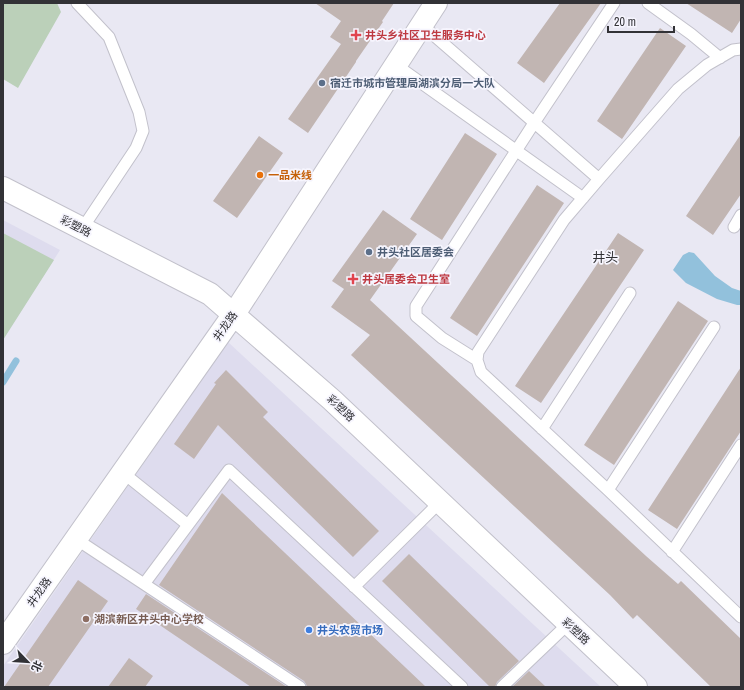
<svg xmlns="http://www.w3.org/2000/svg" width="744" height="690" font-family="'Archivo Narrow','Noto Sans SC',sans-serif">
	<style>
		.built { fill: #dedcee }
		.green { fill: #bbd0b9 }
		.water { fill: #92c1dc }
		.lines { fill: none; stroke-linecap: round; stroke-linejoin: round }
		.stream { stroke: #92c1dc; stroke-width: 7 }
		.building { fill: #c1b5b2 }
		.lane-casing { stroke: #c2c1cb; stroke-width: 13 }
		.secondary-casing { stroke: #c2c1cb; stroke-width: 24 }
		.lane { stroke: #fff; stroke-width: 11 }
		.secondary { stroke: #fff; stroke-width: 22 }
		.health-dot { fill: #e0444e; stroke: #f6f5fe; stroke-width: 1.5 }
		.service-dot { fill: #5c6f8a; stroke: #f6f5fe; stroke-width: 1.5 }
		.food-dot { fill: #e8710a; stroke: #f6f5fe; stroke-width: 1.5 }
		.education-dot { fill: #8d6e63; stroke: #f6f5fe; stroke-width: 1.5 }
		.shop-dot { fill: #3f7fe0; stroke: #f6f5fe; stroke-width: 1.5 }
		.labels { text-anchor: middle; stroke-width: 3.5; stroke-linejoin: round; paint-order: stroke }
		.health-label { font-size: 11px; font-weight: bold; fill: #be3a42; stroke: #f6f5fe; text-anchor: start }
		.service-label { font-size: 11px; font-weight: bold; fill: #4e5e75; stroke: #f6f5fe; text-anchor: start }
		.food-label { font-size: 11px; font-weight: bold; fill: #c56008; stroke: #f6f5fe; text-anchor: start }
		.street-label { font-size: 11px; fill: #323236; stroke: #f6f5fe }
		.education-label { font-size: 11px; font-weight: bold; fill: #785e54; stroke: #f6f5fe; text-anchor: start }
		.shop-label { font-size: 11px; font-weight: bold; fill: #366cbe; stroke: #f6f5fe; text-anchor: start }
		.quarter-label { font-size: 13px; fill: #323236; stroke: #f6f5fe }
	</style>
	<rect width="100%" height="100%" fill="#e9e8f3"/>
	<!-- built -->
	<path class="built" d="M3,220L60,250L3,340Z
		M228,342L601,687H3V666Z"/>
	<!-- green -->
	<path class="green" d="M3,3H57L61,12L18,88L3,79Z
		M3,233L54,260L3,340Z"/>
	<!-- water -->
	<path class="water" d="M689,252L694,253L715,276L732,288L741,291V305H737L717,299L686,283L673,270L683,255Z"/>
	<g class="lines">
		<!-- stream -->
		<path class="stream" d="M3,382L16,361"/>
	</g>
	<!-- building -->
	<path class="building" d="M315,3H394L382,21L383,22L356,61V62L308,133L288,119L341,44L330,37L341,21Z
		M560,3H601L544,83L517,63Z
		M686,3H741V19L732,33Z
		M660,28L686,46L622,139L597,121Z
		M465,133L497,154L442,240L410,219Z
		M741,134V194L713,235L686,216Z
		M259,136L283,153L237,218L213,201Z
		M537,185L564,203L477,336L450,318Z
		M383,210L417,234L370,300L646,556L678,584L681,581L741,639V687H711L637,615L633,619L610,595L351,355L370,335L331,307L344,289L332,281Z
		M618,233L644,250L541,403L515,386Z
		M678,301L708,321L614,465L584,445Z
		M741,367V431L677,529L648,510Z
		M226,370L268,412L263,417L379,531L353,557L218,425L194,459L174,444L216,384L214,383Z
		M222,493L426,687H307L306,684L304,681L159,585Z
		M409,554L519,661L497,682L495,687H490L382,581Z
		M78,580L108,601L48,687H4Z
		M146,594L287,687H251L136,609Z
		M129,658L153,676L145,687H108Z
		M529,671L546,687H512Z"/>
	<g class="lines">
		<!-- lane casing -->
		<g class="lane-casing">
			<path id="lane" d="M77,3L109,37L139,112L143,131L136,148L82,229
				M648,3L691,34L720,58
				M422,25L599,179
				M741,49L733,50L707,65L678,89L599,179L564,220L478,352L477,360L481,372L608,490L741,617
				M396,65L583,198
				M734,227L741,215
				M477,360L442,338L416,316V306L534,123L614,3
				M542,429L630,293
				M122,472L188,525
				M608,490L714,327
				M76,539L144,584
				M672,552L741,445
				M354,587L440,502
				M300,687L144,584L229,470L462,687
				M502,687L569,623"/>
		</g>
		<!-- secondary casing -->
		<g class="secondary-casing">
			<path id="secondary" d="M3,188L210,294L332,400L636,687
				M3,643L234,314L436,3"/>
		</g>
		<!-- lane -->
		<use href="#lane" class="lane"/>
		<!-- secondary -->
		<use href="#secondary" class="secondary"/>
	</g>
	<!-- markers -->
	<g class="health-dot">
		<path d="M354 29h4v4h4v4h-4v4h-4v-4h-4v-4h4z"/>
		<path d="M351 273h4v4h4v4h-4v4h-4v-4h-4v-4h4z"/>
	</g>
	<g class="service-dot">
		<circle cx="322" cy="83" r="4"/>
		<circle cx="369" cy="252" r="4"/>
	</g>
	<circle class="food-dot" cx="260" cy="175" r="4"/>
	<circle class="education-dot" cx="86" cy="619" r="4"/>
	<circle class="shop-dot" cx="309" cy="630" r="4"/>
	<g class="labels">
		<!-- health labels -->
		<g class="health-label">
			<text x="365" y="39">井头乡社区卫生服务中心</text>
			<text x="362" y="283">井头居委会卫生室</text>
		</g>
		<!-- service labels -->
		<g class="service-label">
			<text x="330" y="87">宿迁市城市管理局湖滨分局一大队</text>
			<text x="377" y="256">井头社区居委会</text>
		</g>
		<!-- food labels -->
		<g class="food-label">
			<text x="268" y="179">一品米线</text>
		</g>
		<!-- street labels -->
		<g class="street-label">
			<text transform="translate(76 226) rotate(27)" y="4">彩塑路</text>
			<text transform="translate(225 326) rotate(-55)" y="4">井龙路</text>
			<text transform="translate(341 408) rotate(43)" y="4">彩塑路</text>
			<text transform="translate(39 592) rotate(-55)" y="4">井龙路</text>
			<text transform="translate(576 631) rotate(43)" y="4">彩塑路</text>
		</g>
		<!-- education labels -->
		<g class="education-label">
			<text x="94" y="623">湖滨新区井头中心学校</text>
		</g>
		<!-- shop labels -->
		<g class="shop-label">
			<text x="317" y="634">井头农贸市场</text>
		</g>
		<!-- quarter labels -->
		<g class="quarter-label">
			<text x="605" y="262">井头</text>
		</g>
	</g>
	<!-- border -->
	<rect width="744" height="690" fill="none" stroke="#323236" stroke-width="8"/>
	<!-- north arrow -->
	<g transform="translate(28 662) rotate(115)" stroke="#f6f5fe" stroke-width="3" paint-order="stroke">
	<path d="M0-3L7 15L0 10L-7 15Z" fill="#323236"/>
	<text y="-6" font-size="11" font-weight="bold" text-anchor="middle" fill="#323236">北</text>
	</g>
	<!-- scale -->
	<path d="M608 26v6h66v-6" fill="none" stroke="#323236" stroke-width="2"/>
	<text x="614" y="26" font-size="12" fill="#323236" stroke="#f6f5fe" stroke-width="3" paint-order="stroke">20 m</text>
</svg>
